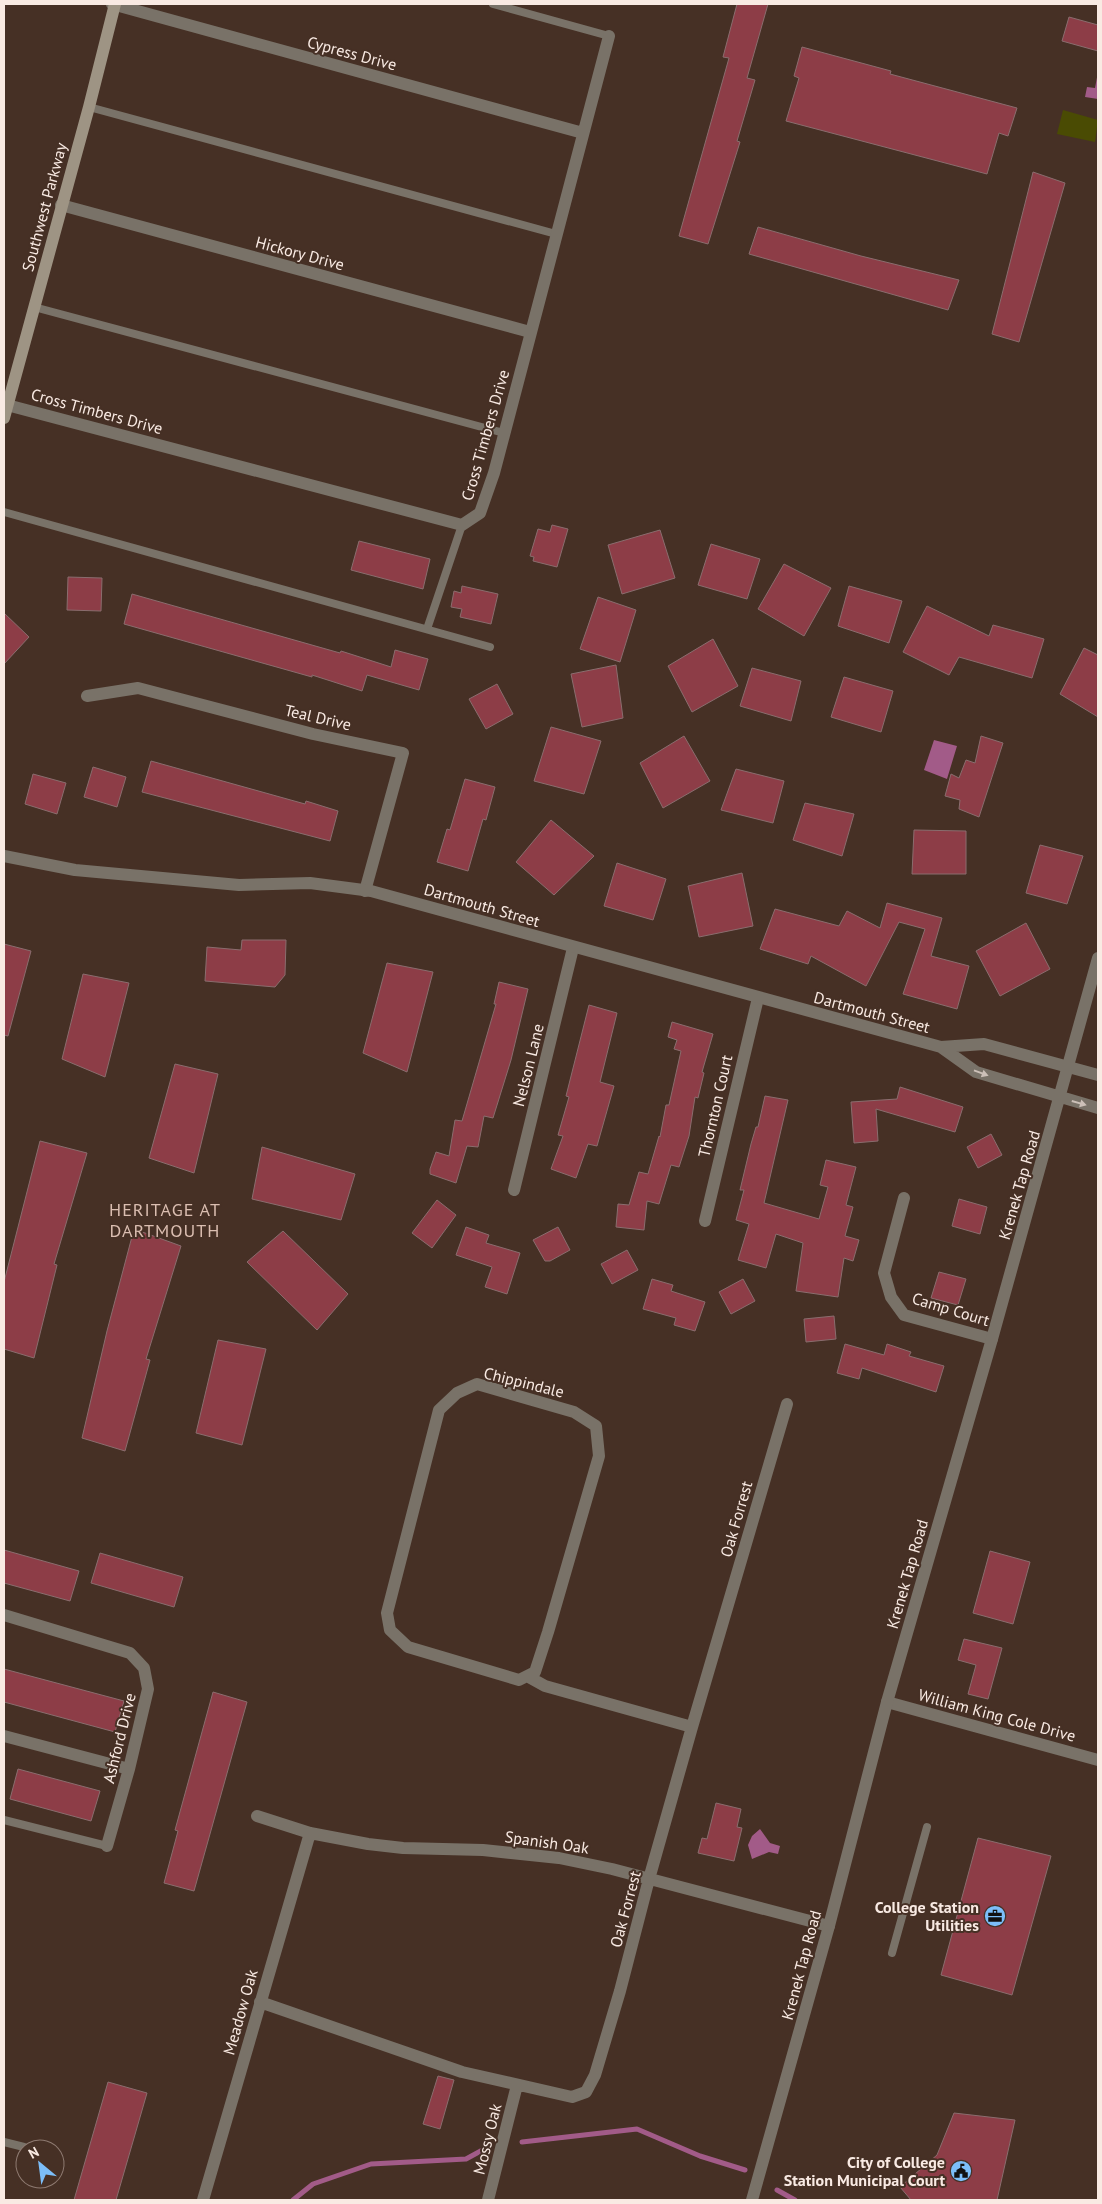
<svg xmlns="http://www.w3.org/2000/svg" width="1102" height="2204" font-family="'PT Sans',sans-serif">
	<style>
		.green { fill: #4a4b03 }
		.water { fill: #a25b88 }
		.lines { fill: none; stroke-linecap: round; stroke-linejoin: round }
		.stream { stroke: #a25b88; stroke-width: 5 }
		.building { fill: #8d3d47; stroke: #8a6d6e }
		.service { stroke: #797268; stroke-width: 8 }
		.minor { stroke: #797268; stroke-width: 12 }
		.tertiary { stroke: #797268; stroke-width: 12 }
		.secondary { stroke: #9e9484; stroke-width: 12 }
		.oneway { fill: #ccc0b8 }
		.labels { text-anchor: middle; stroke-width: 4; stroke-linejoin: round; paint-order: stroke }
		.street-label { font-size: 16px; fill: #f9eae3; stroke: #463025 }
		.poi-label { font-size: 16px; font-weight: bold; fill: #f9eae3; stroke: #463025; text-anchor: end }
		.neighbourhood-label { font-size: 18px; letter-spacing: 1px; fill: #dbbeb1; stroke: #463025 }
	</style>
	<rect width="100%" height="100%" fill="#463025"/>
	<!-- green -->
	<path class="green" d="M1063,110L1098,120L1095,142L1057,134Z"/>
	<!-- water -->
	<path class="water" d="M1098,72V99L1085,97L1087,87L1095,88Z
		M934,740L957,746L947,779L924,770Z
		M760,1829L770,1843L780,1846L778,1854L769,1852L752,1859L748,1845L752,1836Z"/>
	<g class="lines">
		<!-- stream -->
		<path class="stream" d="M522,2142L637,2129L700,2156L745,2170
			M777,2190L795,2200
			M293,2200L313,2184L371,2164L466,2159L488,2147"/>
	</g>
	<!-- building -->
	<path class="building" d="M737,4H768L747,78L755,80L737,141L740,142L708,244L679,236L729,58L723,57Z
		M1069,17L1098,25V51L1062,41Z
		M802,47L891,71L890,74L1017,108L1008,136L999,133L987,174L786,121L799,78L794,76Z
		M1033,172L1065,183L1019,342L992,334Z
		M758,227L861,256L959,280L948,310L749,254Z
		M552,525L568,529L557,567L533,561L534,557L530,556L538,529L550,532Z
		M660,530L675,578L622,594L608,545Z
		M359,541L430,559L423,589L351,570Z
		M711,544L760,559L747,599L698,585Z
		M784,564L831,588L804,636L758,609Z
		M68,577L102,578L101,611L67,610Z
		M462,586L498,594L491,624L460,617L462,609L451,607L454,591L461,593Z
		M849,586L902,601L889,643L838,626Z
		M132,594L340,653L341,651L391,667L395,650L428,659L419,690L367,675L362,691L312,675V677L124,624Z
		M598,597L636,610L620,662L580,649Z
		M927,606L989,636L993,625L1044,639L1032,678L959,657L949,675L903,652Z
		M4,613L29,637L4,664Z
		M713,639L738,686L692,712L668,666Z
		M1084,648L1098,655V717L1060,694Z
		M616,665L623,718L582,727L571,674Z
		M752,668L801,681L791,721L740,706Z
		M844,677L893,691L881,732L831,717Z
		M497,684L513,714L486,729L469,699Z
		M551,727L601,741L584,794L534,781Z
		M684,736L710,781L663,808L640,763Z
		M981,736L1003,743L979,817L959,809L960,800L945,796L951,774L959,778L966,760L975,763Z
		M151,761L305,804L306,801L338,811L330,841L142,792Z
		M93,767L126,777L117,807L84,797Z
		M736,769L784,781L773,823L721,810Z
		M33,774L66,783L57,814L25,804Z
		M465,779L495,787L486,820L483,819L468,871L437,862L447,829L450,830Z
		M805,803L854,814L842,856L793,840Z
		M551,820L594,856L554,895L516,862Z
		M914,830L966,831V874H912Z
		M1040,845L1083,856L1067,904L1026,893Z
		M617,863L666,879L653,920L604,906Z
		M742,873L753,926L699,937L688,886Z
		M887,903L942,918L931,956L969,966L957,1009L903,994L925,929L899,922L866,986L811,956L808,964L760,949L775,909L839,926L847,911L880,928Z
		M1026,923L1050,969L1000,996L976,951Z
		M242,940H286L285,975L275,987L205,981L207,947L241,950Z
		M4,944L31,951L8,1036L4,1035Z
		M387,963L433,972L407,1072L363,1053Z
		M83,974L129,983L105,1077L62,1059Z
		M499,982L528,989L511,1060L493,1118L484,1116L478,1147L467,1146L456,1183L430,1174V1169L436,1152L449,1156L455,1120L462,1121L496,1004H494Z
		M589,1005L617,1013L600,1082L614,1086L597,1146L588,1144L576,1178L551,1169L563,1136L558,1135L569,1097L566,1096Z
		M672,1022L713,1034L702,1072L704,1073L698,1098L695,1097L689,1136L679,1167L671,1165L659,1204L647,1201L644,1230L616,1227L618,1204L629,1205L639,1172L648,1174L659,1136L660,1137L666,1105H669L681,1051L674,1049L677,1040L668,1037Z
		M175,1064L218,1074L194,1173L149,1158Z
		M900,1087L963,1107L955,1132L876,1109L878,1141L854,1143L851,1102L897,1099Z
		M765,1096L788,1100L764,1203L819,1219L828,1187L820,1185L826,1160L856,1167L846,1205L853,1207L845,1236L859,1240L853,1261L844,1258L838,1297L796,1291L803,1243L776,1234L766,1268L738,1260L749,1224L736,1220L744,1190H740L751,1144L756,1127H758Z
		M991,1134L1002,1155L978,1168L967,1147Z
		M40,1141L87,1153L54,1264L57,1265L34,1358L4,1349V1282Z
		M262,1147L355,1174L341,1220L252,1199Z
		M959,1199L987,1207L980,1234L952,1226Z
		M437,1200L456,1215L432,1248L412,1233Z
		M466,1227L489,1235L486,1243L520,1253L507,1294L485,1287L492,1267L456,1255Z
		M558,1227L570,1250L550,1261H545L533,1240Z
		M134,1229L181,1246L146,1359L150,1360L125,1451L82,1438L107,1331Z
		M283,1231L348,1294L317,1330L247,1262Z
		M627,1250L638,1270L612,1284L601,1264Z
		M939,1272L966,1279L958,1305L931,1298Z
		M652,1279L673,1285L671,1291L705,1302L695,1331L674,1325L676,1318L643,1309Z
		M743,1279L755,1301L731,1314L719,1292Z
		M834,1316L836,1339L806,1342L804,1319Z
		M218,1340L266,1349L242,1445L196,1433Z
		M845,1344L884,1355L887,1344L911,1352L909,1356L944,1366L936,1392L862,1368L859,1379L837,1373Z
		M4,1550L79,1571L70,1601L4,1583Z
		M990,1551L1030,1562L1013,1624L973,1613Z
		M100,1553L183,1577L174,1607L91,1583Z
		M964,1639L1002,1648L988,1699L968,1694L976,1665L958,1660Z
		M4,1669L124,1701L115,1732L4,1702Z
		M213,1692L247,1702L194,1891L164,1883L178,1831L175,1830Z
		M18,1769L100,1791L91,1821L10,1799Z
		M716,1803L741,1809L737,1827L742,1828L734,1861L698,1853L702,1838L707,1839Z
		M978,1838L1051,1856L1012,1995L941,1975Z
		M438,2076L454,2080L440,2129L423,2124Z
		M108,2082L147,2093L134,2138L116,2200H74Z
		M954,2113L1015,2120L997,2200H911L900,2187L937,2155Z"/>
	<g class="lines">
		<!-- service -->
		<path class="service" d="M493,4L609,36
			M89,107L556,234
			M34,307L504,433
			M4,512L490,647
			M427,629L462,525
			M4,1820L107,1846
			M892,1953L927,1827
			M4,2142L24,2147"/>
		<!-- minor -->
		<path class="minor" d="M112,4L583,133
			M61,205L530,332
			M7,405L462,525L480,513L494,473L609,36
			M87,696L138,688L313,734L403,753L365,891
			M514,1190L573,948
			M904,1198L884,1273L891,1297L904,1315L992,1339
			M705,1221L758,998
			M477,1384L574,1412L596,1426L599,1456L548,1632L535,1672L519,1680L408,1647L390,1630L387,1613L439,1410L457,1393Z
			M4,1615L130,1653L144,1668L148,1689L129,1769L107,1846
			M527,1676L545,1686L692,1727
			M887,1702L1098,1760
			M4,1736L129,1769
			M257,1816L310,1833L368,1844L403,1848L483,1850L559,1858L612,1869L829,1926
			M260,2002L462,2072L572,2097L586,2092L595,2075L620,1991L649,1879L692,1727L787,1404
			M203,2200L310,1833
			M488,2200L517,2085"/>
		<!-- tertiary -->
		<path class="tertiary" d="M4,856L75,870L239,885L310,883L371,891L941,1047L984,1044L1098,1075
			M941,1047L976,1072L1098,1108
			M752,2200L829,1926L887,1702L992,1339L1098,958"/>
		<!-- secondary -->
		<path class="secondary" d="M4,418L89,107L115,4"/>
	</g>
	<!-- one-way arrows -->
	<defs><path id="oneway-solid" d="M-6-.8H1V-3.2L6.5 0L1 3.2V.8H-6Z" transform="scale(1.25)"/></defs>
	<g class="oneway">
		<use href="#oneway-solid" transform="translate(981 1073) rotate(20)"/>
		<use href="#oneway-solid" transform="translate(1079 1103) rotate(16)"/>
	</g>
	<!-- icons -->
	<defs>
		<g id="office-disc" transform="scale(1.125)"><circle r="9.5" fill="#7cbef9" stroke="#463025"/><path d="M-6-3h4V-5.5h4V-3h4V5H-6ZM-1-4.5V-3h2v-1.5ZM-6 0V1H6V0Z" fill="#111"/></g>
		<g id="civic-disc" transform="scale(1.125)"><circle r="9.5" fill="#7cbef9" stroke="#463025"/><path d="M-.6-6.5H3V-4.5H.6V-3L4-1V1h2V6H-6V1h2V-1L-.6-3ZM-1.2 2.5V6h2.4V2.5Z" fill="#111"/></g>
	</defs>
	<g fill-rule="evenodd">
		<use href="#office-disc" x="995" y="1916"/>
		<use href="#civic-disc" x="961" y="2171"/>
	</g>
	<g class="labels">
		<!-- street labels -->
		<g class="street-label">
			<text transform="translate(352 53) rotate(15)" y="6">Cypress Drive</text>
			<text transform="translate(44 207) rotate(-75)" y="6">Southwest Parkway</text>
			<text transform="translate(300 253) rotate(15)" y="6">Hickory Drive</text>
			<text transform="translate(97 411) rotate(15)" y="6">Cross Timbers Drive</text>
			<text transform="translate(485 435) rotate(-74)" y="6">Cross Timbers Drive</text>
			<text transform="translate(318 717) rotate(13)" y="6">Teal Drive</text>
			<text transform="translate(482 905) rotate(16)" y="6">Dartmouth Street</text>
			<text transform="translate(872 1012) rotate(15)" y="6">Dartmouth Street</text>
			<text transform="translate(528 1065) rotate(-76)" y="6">Nelson Lane</text>
			<text transform="translate(715 1106) rotate(-77)" y="6">Thornton Court</text>
			<text transform="translate(1019 1185) rotate(-74)" y="6">Krenek Tap Road</text>
			<text transform="translate(951 1309) rotate(17)" y="6">Camp Court</text>
			<text transform="translate(524 1382) rotate(14)" y="6">Chippindale</text>
			<text transform="translate(736 1519) rotate(-74)" y="6">Oak Forrest</text>
			<text transform="translate(907 1574) rotate(-74)" y="6">Krenek Tap Road</text>
			<text transform="translate(997 1715) rotate(15)" y="6">William King Cole Drive</text>
			<text transform="translate(119 1738) rotate(-76)" y="6">Ashford Drive</text>
			<text transform="translate(547 1842) rotate(8)" y="6">Spanish Oak</text>
			<text transform="translate(625 1909) rotate(-75)" y="6">Oak Forrest</text>
			<text transform="translate(801 1965) rotate(-75)" y="6">Krenek Tap Road</text>
			<text transform="translate(240 2012) rotate(-74)" y="6">Meadow Oak</text>
			<text transform="translate(487 2139) rotate(-76)" y="6">Mossy Oak</text>
		</g>
		<!-- poi labels -->
		<g class="poi-label">
			<text x="979" y="1913">College Station<tspan x="979" dy="18">Utilities</tspan></text>
			<text x="945" y="2168">City of College<tspan x="945" dy="18">Station Municipal Court</tspan></text>
		</g>
		<!-- neighbourhood labels -->
		<g class="neighbourhood-label">
			<text x="165" y="1216">HERITAGE AT<tspan x="165" dy="21">DARTMOUTH</tspan></text>
		</g>
	</g>
	<!-- border -->
	<rect width="1102" height="2204" fill="none" stroke="#f9eae3" stroke-width="10"/>
	<!-- north arrow -->
	<g transform="translate(40 2164) rotate(331)"><circle r="24" fill="#463025" stroke="#8e7a71"/>
	<path d="M0-4L9 19L0 12L-9 19Z" fill="#7cbef9"/>
	<text y="-8" font-size="14" font-weight="bold" text-anchor="middle" fill="#f9eae3">N</text>
	</g>
</svg>
